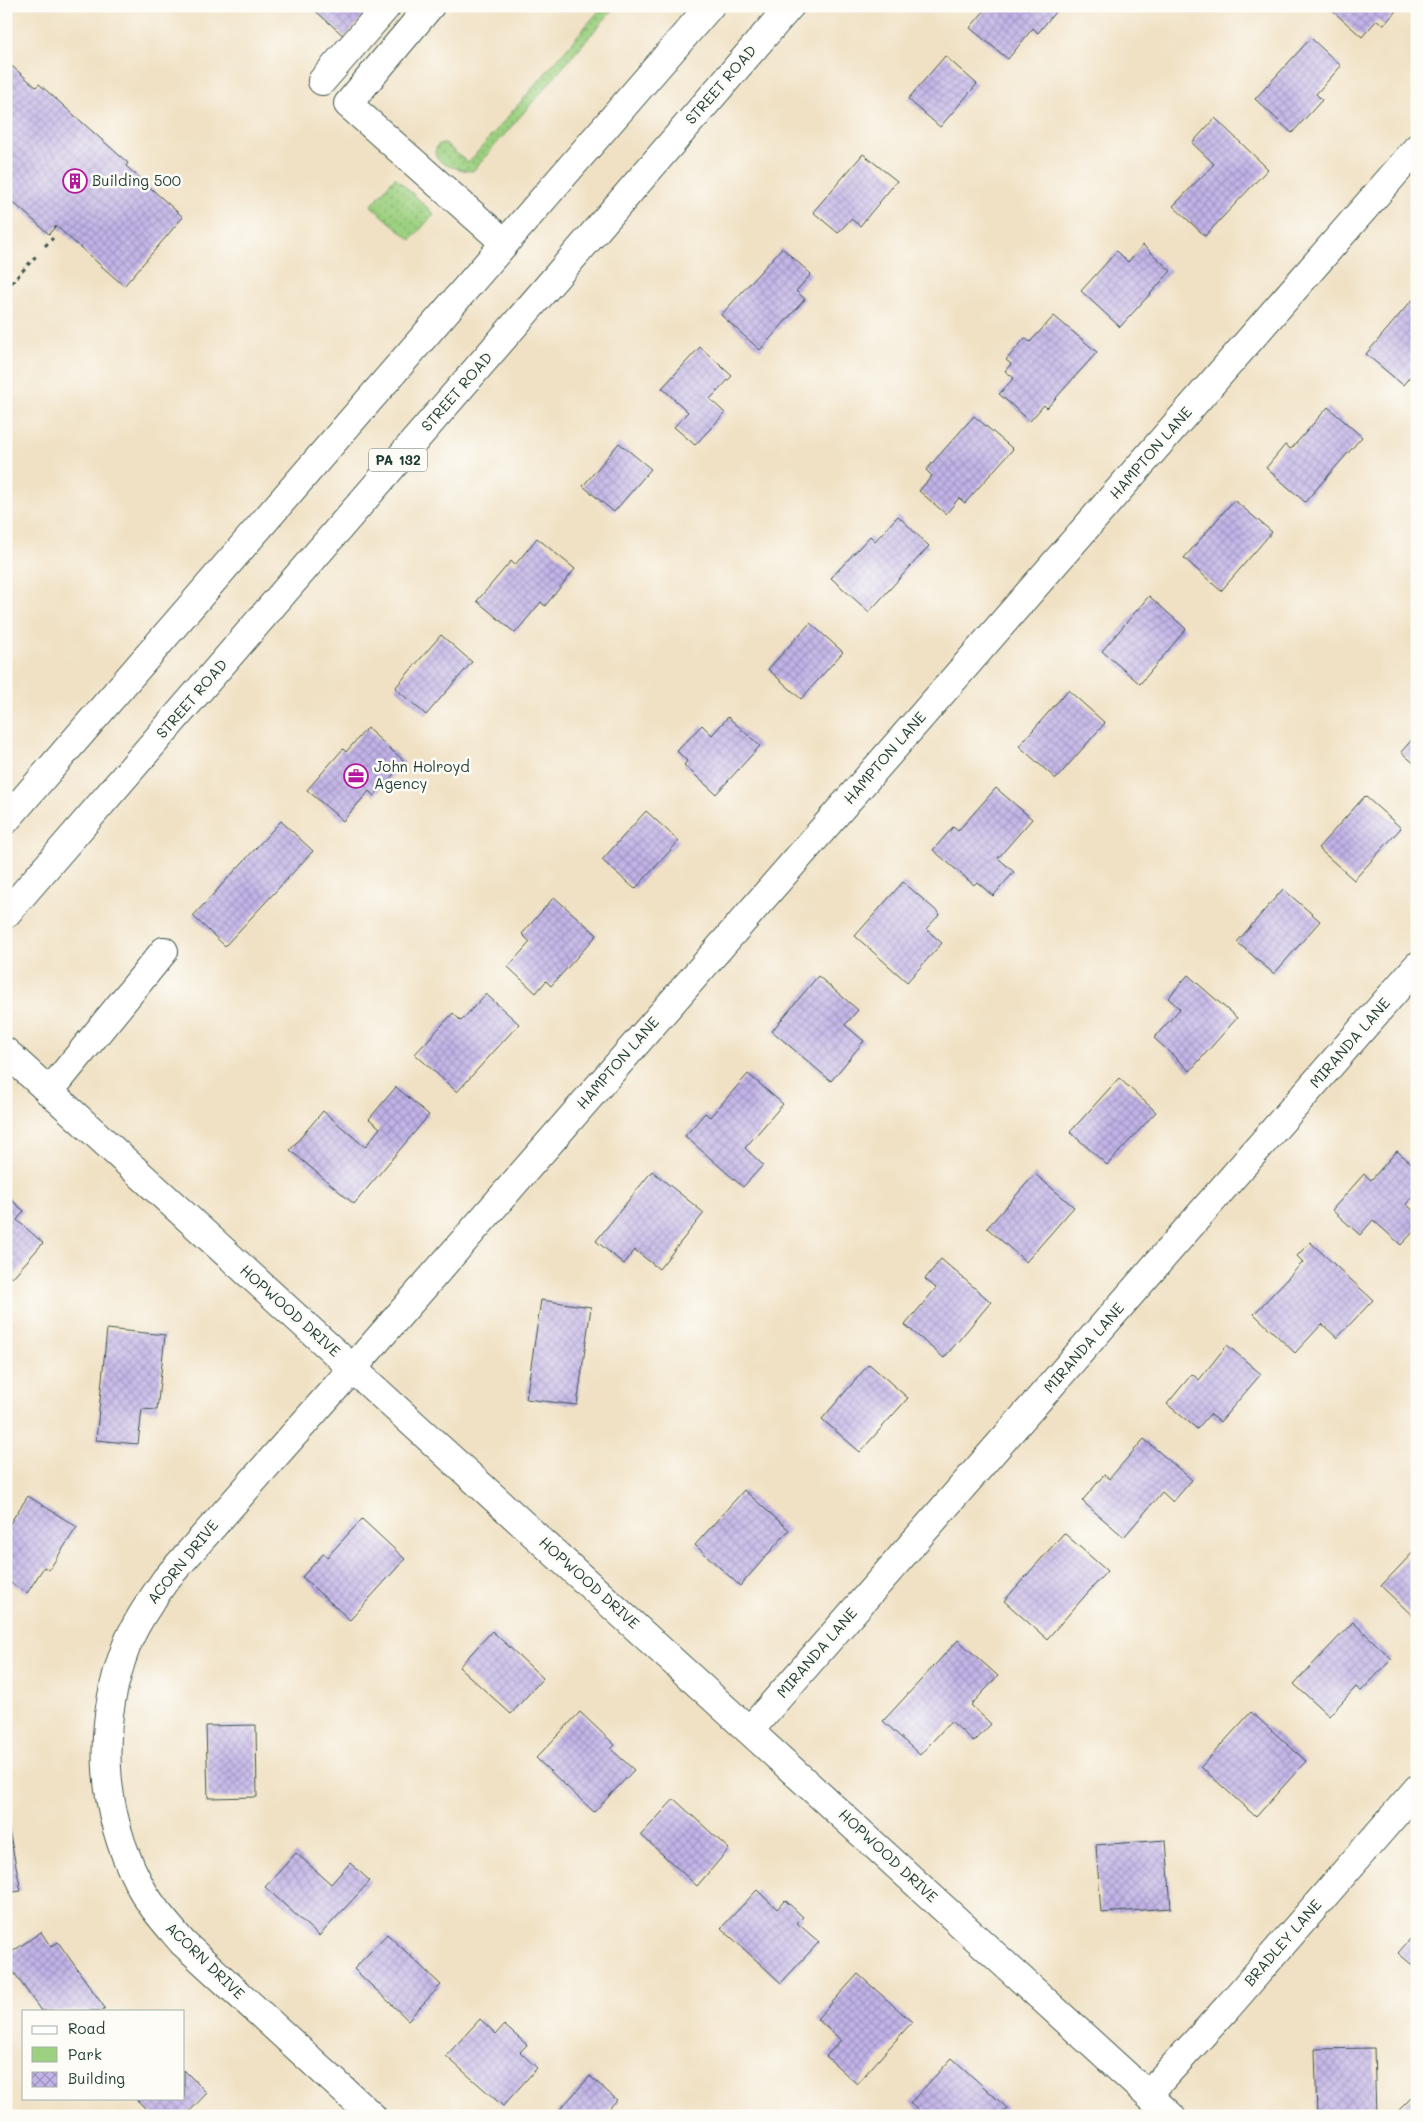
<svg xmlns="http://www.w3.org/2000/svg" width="1423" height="2122" font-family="Mali,sans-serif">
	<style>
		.green { fill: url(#green-dots); stroke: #5e865a }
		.building { fill: url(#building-cross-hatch) }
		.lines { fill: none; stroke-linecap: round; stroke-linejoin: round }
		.minor-casing { stroke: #3e564a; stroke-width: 30 }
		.major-casing { stroke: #3e564a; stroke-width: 30 }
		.path { stroke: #3e564a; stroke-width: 3; stroke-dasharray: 4 4; stroke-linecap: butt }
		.minor { stroke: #fff; stroke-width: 28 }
		.major { stroke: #fff; stroke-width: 28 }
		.labels { text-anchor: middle; stroke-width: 5; stroke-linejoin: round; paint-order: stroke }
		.shield { fill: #fdfcf7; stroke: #62766e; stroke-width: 1 }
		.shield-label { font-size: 14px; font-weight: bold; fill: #1f3d34 }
		.street-label { font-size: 15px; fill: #1f3d34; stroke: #fdfcf7 }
		.poi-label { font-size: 15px; fill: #1f3d34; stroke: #fdfcf7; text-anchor: start }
	</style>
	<defs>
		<pattern id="green-dots" width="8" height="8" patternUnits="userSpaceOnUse" patternTransform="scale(1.25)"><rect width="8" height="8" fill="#9dd080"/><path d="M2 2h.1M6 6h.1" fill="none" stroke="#7faa6a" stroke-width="1.8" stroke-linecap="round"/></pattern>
		<pattern id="building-cross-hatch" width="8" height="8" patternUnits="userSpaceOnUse" patternTransform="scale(1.25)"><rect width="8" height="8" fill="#c2b3e8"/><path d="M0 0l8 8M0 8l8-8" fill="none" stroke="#9d93bd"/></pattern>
	</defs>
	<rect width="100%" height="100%" fill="#fdfcf7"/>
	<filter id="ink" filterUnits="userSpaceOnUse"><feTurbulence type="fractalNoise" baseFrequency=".02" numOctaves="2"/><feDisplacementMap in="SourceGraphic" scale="10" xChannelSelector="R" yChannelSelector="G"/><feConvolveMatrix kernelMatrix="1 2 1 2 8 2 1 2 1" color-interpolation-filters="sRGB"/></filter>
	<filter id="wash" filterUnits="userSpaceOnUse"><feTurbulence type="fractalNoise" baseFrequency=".0096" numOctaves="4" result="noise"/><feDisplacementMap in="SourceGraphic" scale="20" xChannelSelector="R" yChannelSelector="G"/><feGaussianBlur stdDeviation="1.12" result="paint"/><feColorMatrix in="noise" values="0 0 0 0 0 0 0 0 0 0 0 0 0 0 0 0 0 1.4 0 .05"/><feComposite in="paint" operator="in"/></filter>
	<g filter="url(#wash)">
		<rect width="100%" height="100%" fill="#f0e1c4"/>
		<!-- green -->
		<path class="green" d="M603,6H616L473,171C460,171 423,162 439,144H446L468,163Z
			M395,177L434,214L411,240L371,206Z"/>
		<g id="blocks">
			<!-- building -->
			<path class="building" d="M310,6H372L345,37Z
				M988,6H1060L1038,33L1033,28L1008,59L970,28Z
				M1327,6H1400L1384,25L1377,20L1362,37Z
				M1311,38L1341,66L1316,94L1322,100L1292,133L1255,99Z
				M945,56L977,84L940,127L908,99Z
				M6,61L36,87L39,84L128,163L126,166L183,217L124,286L56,226L49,234L6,196Z
				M1215,118L1268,169L1205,236L1173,206L1214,164L1192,143Z
				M863,154L897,181L860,226L851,219L838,233L813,212Z
				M1143,245L1171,271L1120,327L1081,291L1117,251L1128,262Z
				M782,248L811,274L796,291L805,299L760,350L721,315Z
				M1412,300L1417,304V368L1403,385L1366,354Z
				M1054,316L1097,352L1047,408L1044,405L1030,421L999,394L1014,378L1005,371L1011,364L1006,360L1025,338L1030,342Z
				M700,347L732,376L710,399L725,413L695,445L674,427L688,412L662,388Z
				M1328,407L1362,437L1305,502L1266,468L1285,445L1291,449Z
				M974,416L1013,449L965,503L959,498L946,514L919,491L932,476L926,470Z
				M619,443L651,469L614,512L583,486Z
				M1234,500L1272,532L1221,591L1184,558Z
				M898,516L929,546L869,612L831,578L870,536L875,541Z
				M537,538L575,569L545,606L541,602L515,633L477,601L511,561L515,565Z
				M1149,596L1186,629L1140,684L1102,651Z
				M810,623L843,652L801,699L768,669Z
				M441,635L472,662L426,715L395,688Z
				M1068,690L1105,723L1056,779L1019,746Z
				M728,717L760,746L716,794L684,765L687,761L677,751L702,725L712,735Z
				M367,728L405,762L374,796L369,791L343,821L307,790L343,749L346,752Z
				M1417,734V766L1401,752Z
				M996,788L1032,819L998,858L1014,872L993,896L977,882L974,885L933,850L953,827L958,831Z
				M1365,796L1401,828L1354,880L1318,848Z
				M646,811L679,841L635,889L602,860Z
				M281,821L313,851L225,946L193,916Z
				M903,882L940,914L926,929L942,943L907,982L855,936Z
				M1283,889L1320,921L1274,974L1237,942Z
				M554,897L597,935L551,986L546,981L536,993L508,967L530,942L522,934Z
				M1188,975L1237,1018L1190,1071L1154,1038L1180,1009L1168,998Z
				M818,976L858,1010L845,1025L864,1041L831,1081L772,1031Z
				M486,994L519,1024L457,1092L415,1054L453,1013L461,1021Z
				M748,1074L783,1104L745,1148L763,1165L743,1187L685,1136L705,1113L710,1117Z
				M1119,1078L1156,1112L1107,1165L1070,1132Z
				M396,1087L429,1115L354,1204L290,1150L323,1111L365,1147L380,1128L369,1119Z
				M1397,1151L1417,1168V1192L1406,1204L1417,1214V1228L1401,1245L1373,1220L1360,1235L1332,1210L1364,1174L1371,1180Z
				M652,1171L704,1213L659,1269L635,1250L624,1264L596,1241Z
				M1035,1174L1074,1207L1026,1262L987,1228Z
				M6,1195L24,1211L17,1220L43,1243L12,1278L6,1273Z
				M1310,1242L1373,1300L1337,1338L1322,1324L1295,1353L1254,1314L1303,1262L1297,1256Z
				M941,1259L991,1302L944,1358L905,1325L936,1288L925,1279Z
				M541,1300L591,1307L577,1405L526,1399Z
				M107,1329L165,1335L157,1410L142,1409L138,1444L96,1440Z
				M1227,1345L1261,1374L1220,1422L1210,1414L1197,1429L1167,1404L1192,1374L1199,1380Z
				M869,1364L908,1398L860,1452L822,1419Z
				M1144,1439L1192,1480L1173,1502L1162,1492L1124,1537L1082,1501L1104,1475L1109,1479Z
				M744,1490L789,1530L740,1586L695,1545Z
				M28,1496L77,1527L49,1570L44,1567L27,1593L6,1580V1529Z
				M362,1519L405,1559L350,1620L302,1577L323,1554L327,1557Z
				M1064,1533L1107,1571L1047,1639L1004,1601Z
				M1417,1548V1620L1381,1586Z
				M1353,1622L1392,1659L1361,1691L1356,1687L1329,1716L1294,1684Z
				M492,1631L543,1678L511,1714L459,1667Z
				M958,1640L998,1676L971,1705L991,1724L974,1742L951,1721L920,1755L883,1721Z
				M580,1712L615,1745L611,1749L634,1770L594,1812L536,1758Z
				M1251,1712L1306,1761L1256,1817L1201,1767Z
				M256,1725L257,1797L208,1798L206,1726Z
				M674,1799L729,1849L697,1886L641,1835Z
				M6,1815L21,1891L6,1893Z
				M1166,1840L1171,1908L1101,1913L1096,1845Z
				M296,1853L331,1884L350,1863L370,1881L319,1936L265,1887Z
				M757,1890L777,1909L785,1900L803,1917L797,1923L819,1942L781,1983L721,1928Z
				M1417,1931V1969L1398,1953Z
				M41,1932L51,1947L58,1942L105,2008L101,2011H41L6,1961V1956Z
				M387,1934L441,1985L408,2020L354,1969Z
				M858,1974L912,2022L857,2084L826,2056L841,2040L817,2019Z
				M480,2019L496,2034L504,2025L527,2045L520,2052L537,2068L503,2106L446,2056Z
				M1374,2048L1376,2116H1317L1315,2049Z
				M952,2058L1007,2108L1000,2116H924L910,2103Z
				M184,2070L207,2093L185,2116H153L135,2098H184Z
				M590,2076L617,2100L606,2112L611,2116H554Z
				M1417,2092V2116H1400L1397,2112Z"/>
		</g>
	</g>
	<g filter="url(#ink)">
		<use href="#blocks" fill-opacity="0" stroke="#3e564a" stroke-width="1"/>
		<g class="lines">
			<!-- minor casing -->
			<g class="minor-casing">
				<path id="minor" d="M430,6L348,104L505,243
					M322,81L386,7
					M6,1052L1171,2116
					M49,1092L164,951
					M750,1730L1417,966
					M1148,2094L1227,2008L1417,1789
					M372,2116L183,1943C167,1924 149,1905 138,1882C100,1809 97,1724 126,1647C135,1623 151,1601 166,1579L353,1368L1417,148"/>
			</g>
			<!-- major casing -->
			<g class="major-casing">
				<path id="major" d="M6,820L710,6
					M6,914L790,6"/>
			</g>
			<!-- path -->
			<path class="path" d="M45,246L53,238
				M6,289L36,256"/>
			<!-- minor -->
			<use href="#minor" class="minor"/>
			<!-- major -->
			<use href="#major" class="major"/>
		</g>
	</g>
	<!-- icons -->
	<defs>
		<g id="building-ring" transform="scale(1.25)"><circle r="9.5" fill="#fdfcf7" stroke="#b5179e" stroke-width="1.5"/><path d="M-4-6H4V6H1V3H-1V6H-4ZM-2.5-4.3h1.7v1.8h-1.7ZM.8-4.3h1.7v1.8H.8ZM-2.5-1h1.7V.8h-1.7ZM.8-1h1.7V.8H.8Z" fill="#b5179e"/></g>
		<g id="office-ring" transform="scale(1.25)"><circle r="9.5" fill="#fdfcf7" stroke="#b5179e" stroke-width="1.5"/><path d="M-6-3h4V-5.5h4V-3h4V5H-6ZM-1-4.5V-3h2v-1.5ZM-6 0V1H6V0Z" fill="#b5179e"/></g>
	</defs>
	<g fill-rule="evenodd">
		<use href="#building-ring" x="75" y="181"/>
		<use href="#office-ring" x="356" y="776"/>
	</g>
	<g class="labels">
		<!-- shield labels -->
		<rect class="shield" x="369" y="448.5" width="58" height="23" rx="4"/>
		<g class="shield-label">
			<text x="398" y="465">PA 132</text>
		</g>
		<!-- street labels -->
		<g class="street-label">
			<text transform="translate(721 85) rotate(-49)" y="5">STREET ROAD</text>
			<text transform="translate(457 392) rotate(-49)" y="5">STREET ROAD</text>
			<text transform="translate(1151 453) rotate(-49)" y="5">HAMPTON LANE</text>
			<text transform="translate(192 699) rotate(-49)" y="5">STREET ROAD</text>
			<text transform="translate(885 758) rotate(-49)" y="5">HAMPTON LANE</text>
			<text transform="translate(1350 1043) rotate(-49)" y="5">MIRANDA LANE</text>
			<text transform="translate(618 1063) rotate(-49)" y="5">HAMPTON LANE</text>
			<text transform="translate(290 1311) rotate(42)" y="5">HOPWOOD DRIVE</text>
			<text transform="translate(1084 1348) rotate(-49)" y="5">MIRANDA LANE</text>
			<text transform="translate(183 1562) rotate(-51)" y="5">ACORN DRIVE</text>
			<text transform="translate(589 1583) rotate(42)" y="5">HOPWOOD DRIVE</text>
			<text transform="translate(817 1653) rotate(-49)" y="5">MIRANDA LANE</text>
			<text transform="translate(888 1856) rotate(43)" y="5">HOPWOOD DRIVE</text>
			<text transform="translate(1283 1943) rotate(-49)" y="5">BRADLEY LANE</text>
			<text transform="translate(205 1961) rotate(44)" y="5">ACORN DRIVE</text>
		</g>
		<!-- poi labels -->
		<g class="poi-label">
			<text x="92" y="186">Building 500</text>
			<text x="374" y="772">John Holroyd<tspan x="374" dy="17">Agency</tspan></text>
		</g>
	</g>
	<!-- margin -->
	<rect width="1423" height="2122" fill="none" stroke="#fdfcf7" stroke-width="25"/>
	<!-- legend -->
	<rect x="22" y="2010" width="162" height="90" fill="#fdfcf7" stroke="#a4b0a9"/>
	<rect x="32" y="2026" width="25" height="8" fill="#ffffff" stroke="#a4b0a9"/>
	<text x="68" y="2034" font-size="15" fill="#1f3d34">Road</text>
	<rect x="32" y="2047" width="25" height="15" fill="#9dd080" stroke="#a4b0a9"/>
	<text x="68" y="2060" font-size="15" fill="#1f3d34">Park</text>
	<rect x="32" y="2072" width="25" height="15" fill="url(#building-cross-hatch)" stroke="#a4b0a9"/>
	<text x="68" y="2084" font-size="15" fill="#1f3d34">Building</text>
</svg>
